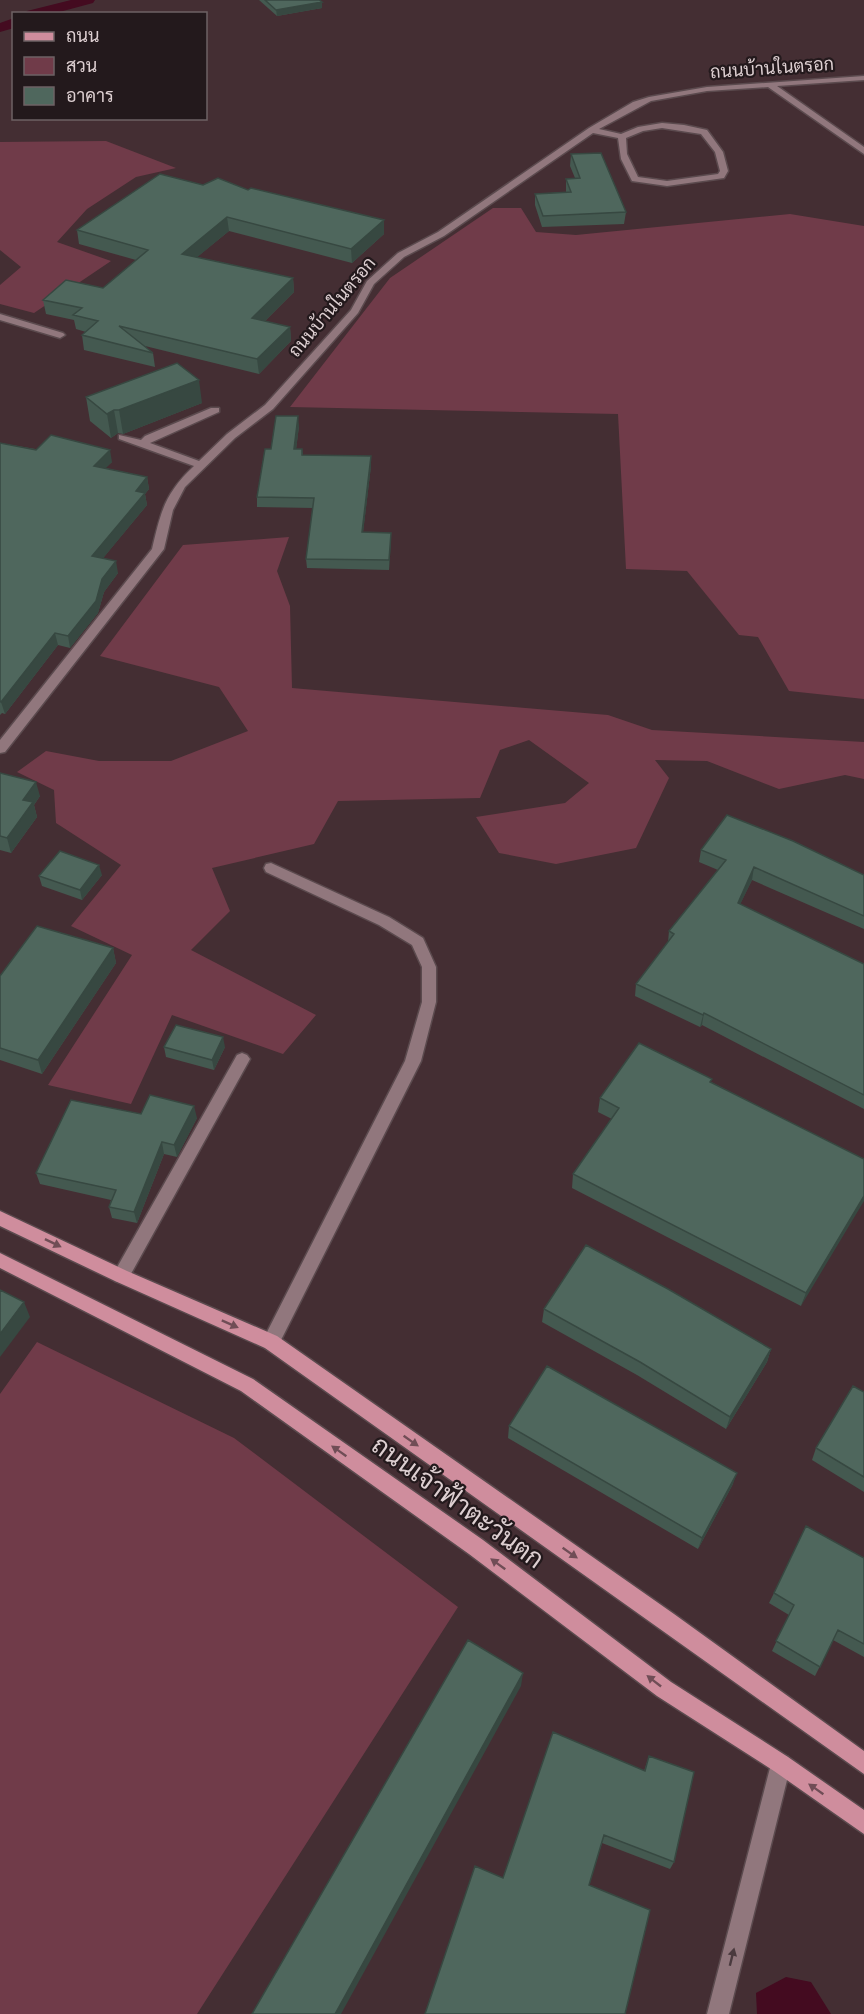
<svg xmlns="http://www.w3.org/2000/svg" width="864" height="2014" font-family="Roboto,Sarabun,sans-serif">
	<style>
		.green { fill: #703b49 }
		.water { fill: #440b20 }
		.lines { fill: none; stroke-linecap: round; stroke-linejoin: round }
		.canal { fill: #440b20; fill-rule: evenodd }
		.minor-casing { stroke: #5b4a4e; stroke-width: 3 }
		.major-casing { stroke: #5b4a4e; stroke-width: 3 }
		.minor { fill: #91777d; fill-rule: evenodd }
		.major { fill: #cf8d9d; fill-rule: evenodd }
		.wall { fill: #445950 }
		.shaded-wall { fill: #374841 }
		.building { fill: #4f675d; stroke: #374841; stroke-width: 1.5 }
		.oneway { fill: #704d56 }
		.oneway2 { fill: #4a3a3e }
		.labels { text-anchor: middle; stroke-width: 4.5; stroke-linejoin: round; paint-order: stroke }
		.far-street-label { font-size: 18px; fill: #ddcfd1; stroke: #23191c }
		.near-street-label { font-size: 26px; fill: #ddcfd1; stroke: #23191c }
	</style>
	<rect width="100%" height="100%" fill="#442e33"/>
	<!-- green -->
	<path class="green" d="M106,141L176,168L136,177L87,209L57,242L111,261L34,313L0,304V285L21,267L0,250V142Z
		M493,208H521L536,232L576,235L790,214L864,226V699L789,691L758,637L739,635L687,571L626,569L618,414L290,407L390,278Z
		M289,537L277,571L290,606L292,688L608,715L652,730L864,742V779L845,775L779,789L707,761L655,760L669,778L636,848L556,864L499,853L476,817L565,803L589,783L529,740L500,750L480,798L338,801L314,844L212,868L230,911L191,950L316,1015L283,1054L172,1015L131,1104L48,1085L132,955L71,926L121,865L56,823L54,790L17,772L46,751L99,761H171L248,731L219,687L100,656L183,545Z
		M37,1342L234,1438L458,1607L197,2014H0V1394Z"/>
	<!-- water -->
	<path class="water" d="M786,1977L811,1982L831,2014H757L756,1993Z"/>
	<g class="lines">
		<!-- canal -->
		<path class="canal" d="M71,0H95L93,3L52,14H25L27,11Z
			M14,18V28L0,32V23Z"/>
		<!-- minor casing -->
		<g class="minor-casing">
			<path id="minor" d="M864,76V80L777,86L864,147V154L768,87L707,91L651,101L599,129L621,134L638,127L662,123L684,125L707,130L723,152L728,171L724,178L667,186L632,181L621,159L618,138L593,133L444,236L404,257L374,284L358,313L273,409L235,438L185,487L173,510L164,549L5,752L0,753V740L152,549C161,511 165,493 194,466L119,439V435L141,440L145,436L211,408H219V412L150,443L199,461L227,434L265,405L351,310L367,281L398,253L438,232L589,128L633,102L649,97L707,87ZM662,128L701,134L715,152L720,171L718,174L667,181L638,177L627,154L626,138L643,131Z
				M0,314L63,333L65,335L60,338L0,320Z
				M271,863L389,917L423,938L436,967V1002L421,1061L277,1348L271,1350L265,1348L262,1342L265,1336L405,1061L422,1002V967L412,945L379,925L266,872L264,868L266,864Z
				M242,1053L247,1055L250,1059L127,1281L121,1283L115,1281L112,1276L115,1271L237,1055Z
				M781,1754L788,1757L791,1764L729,2014H707L771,1764L774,1757Z"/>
		</g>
		<!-- major casing -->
		<g class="major-casing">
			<path id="major" d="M0,1211L127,1271L277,1336L674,1614L864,1751V1774L265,1348L115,1281L0,1226Z
				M0,1253L253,1379L483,1540L671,1682L788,1757L864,1810V1834L774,1771L657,1696L469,1554L241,1391L0,1268Z"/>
		</g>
		<!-- minor -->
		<use href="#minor" class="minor"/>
		<!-- major -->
		<use href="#major" class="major"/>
	</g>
	<!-- wall -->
	<path class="wall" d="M259,0H319L322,2V8L277,16Z
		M571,154L626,212L624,224L542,227L535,205V194L566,192V179L575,178L570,166Z
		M203,185L248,190L384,234L352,263L229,231L197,257L293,278L294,292L265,321L290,327L291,341L259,374L145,346L153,353L155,367L84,350L82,335L86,332L76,329L74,320L46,314L43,300L103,288L136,260L79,244L77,230Z
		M86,397L202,403L123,434L118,433L111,438L90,421Z
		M299,426L296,449H302L303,455L371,456V466L363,532L391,533L389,570L307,568L306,559L313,508L257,507V497Z
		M0,443L112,462L105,468L147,477L149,489L145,494L147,505L103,558L118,573L104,592L98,613L70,648L58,645L5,714L2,713L0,715Z
		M0,773L40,796L34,805L37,817L11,853L0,850Z
		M701,850L864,875V929L752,880L740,904L864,964V1109L702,1025L700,1027L635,996L636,984L668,942L669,931L718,870L699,862Z
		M102,875L82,900L42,886L39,876Z
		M113,948L116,963L42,1074L0,1060V976Z
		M164,1047H225L214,1070L166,1057Z
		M711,1082L864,1159L801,1306L572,1188L573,1174L612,1119L598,1112L600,1098Z
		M141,1114L197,1118L177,1157L164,1154L137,1223L112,1218L109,1207L111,1200L40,1184L36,1173Z
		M544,1309L771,1349L767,1362L726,1429L637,1375L542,1322Z
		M864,1392V1492L812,1460L816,1448Z
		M509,1426L733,1484L698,1549L508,1438Z
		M864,1558V1657L833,1640L815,1676L772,1651L789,1615L769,1603L774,1593Z
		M649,1756L674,1862L670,1869L602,1843L589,1885L503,1878L644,1771Z"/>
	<!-- shaded-wall -->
	<path class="shaded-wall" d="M322,2V8L277,16L276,10Z
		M227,217L229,231L184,268L182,254Z
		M384,220V234L352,263L351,249Z
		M293,278L294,292L254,332L252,318Z
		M290,327L291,341L259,374L257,359Z
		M199,380L202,403L123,434L119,410Z
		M114,410L118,433L111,438L107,414Z
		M298,416L299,426L295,459L294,449Z
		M110,450L112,462L96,478L94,466Z
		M371,456V466L362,542V532Z
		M147,477L149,489L145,494L147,505L95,568L92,556L136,491Z
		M391,533V543L389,570V560Z
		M116,561L118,573L104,592L98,613L70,648L68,636L102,579Z
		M55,633L58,645L5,714L1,702Z
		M36,782L40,796L34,805L37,817L11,853L7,838L23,800Z
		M99,865L102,875L82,900L80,890Z
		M754,867L752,880L735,915L738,903Z
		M113,948L116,963L42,1074L38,1060Z
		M704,1013L702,1025L700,1027L703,1015Z
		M223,1037L225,1047L214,1070L212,1060Z
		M194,1106L197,1118L177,1157L174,1145Z
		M162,1142L164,1154L137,1223L134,1212Z
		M864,1196V1201L801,1306L806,1293Z
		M24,1302L30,1317L0,1357V1334Z
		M771,1349L767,1362L726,1429L730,1417Z
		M737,1473L733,1484L698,1549L702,1538Z
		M523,1673L521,1686L341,2014H335Z"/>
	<!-- building -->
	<path class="building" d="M265,0H319L322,2L276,10Z
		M601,153L626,212L543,216L535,194L571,192L566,179L580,178L571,154Z
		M160,174L203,185L218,178L248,190L251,188L384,220L351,249L227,217L182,254L293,278L252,318L290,327L257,359L119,326L153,353L82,335L98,321L73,315L82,308L43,300L66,280L103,288L148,250L77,230Z
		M177,363L199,380L119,410H114L107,414L86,397Z
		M276,416H298L294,449H302V455L371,456L362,532L391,533L389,560L306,559L314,498L257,497L265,449H271Z
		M51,435L110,450L94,466L147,477L136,491L145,493L92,556L116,561L102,579L96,601L68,636L55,633L1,702L0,701V443L36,450Z
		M0,773L36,782L23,800L33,802L7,838L0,836Z
		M727,815L793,841L864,875V916L754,867L738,903L864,964V1095L704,1013L703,1015L636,984L674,934L669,931L726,860L701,850Z
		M60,851L99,865L80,890L39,876Z
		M37,926L113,948L38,1060L0,1048V976Z
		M176,1025L223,1037L212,1060L164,1047Z
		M639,1043L712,1079L710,1082L864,1159V1196L806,1293L573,1174L619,1108L600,1098Z
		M150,1095L194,1106L174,1145L162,1142L134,1212L109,1207L116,1190L36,1173L71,1100L141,1114Z
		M586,1245L668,1289L771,1349L730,1417L640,1362L544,1309Z
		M0,1290L24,1302L0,1334Z
		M547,1366L737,1473L702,1538L509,1426Z
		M853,1386L864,1392V1477L816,1448Z
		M806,1526L864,1558V1644L838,1630L820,1667L776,1641L794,1605L774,1593Z
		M468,1640L523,1673L335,2014H252Z
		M553,1732L645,1771L649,1756L694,1772L674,1862L604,1835L589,1885L650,1910L625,2014H425L475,1866L503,1878Z"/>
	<!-- one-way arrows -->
	<defs><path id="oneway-solid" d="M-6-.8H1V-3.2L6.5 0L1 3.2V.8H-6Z" transform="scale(1.5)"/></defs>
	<g class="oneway">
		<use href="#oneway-solid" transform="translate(53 1243) rotate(26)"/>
		<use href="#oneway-solid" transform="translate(230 1324) rotate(24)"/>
		<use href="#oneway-solid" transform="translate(411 1441) rotate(35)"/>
		<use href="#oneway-solid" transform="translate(339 1451) rotate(-145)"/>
		<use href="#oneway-solid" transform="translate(570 1553) rotate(35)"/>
		<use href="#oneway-solid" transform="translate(498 1564) rotate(-144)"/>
		<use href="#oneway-solid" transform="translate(654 1681) rotate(-142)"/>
		<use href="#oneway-solid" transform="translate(816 1789) rotate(-145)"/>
	</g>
	<use class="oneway2" href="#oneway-solid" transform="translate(732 1957) rotate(-76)"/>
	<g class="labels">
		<!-- far-street labels -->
		<g class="far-street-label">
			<text transform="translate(772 68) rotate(-4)" y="6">ถนนบ้านในตรอก</text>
			<text transform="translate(332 307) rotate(-50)" y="6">ถนนบ้านในตรอก</text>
		</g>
		<!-- near-street labels -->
		<g class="near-street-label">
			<text transform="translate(458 1502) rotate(36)" y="9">ถนนเจ้าฟ้าตะวันตก</text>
		</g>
	</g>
	<!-- legend -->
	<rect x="12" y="12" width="195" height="108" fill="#23191c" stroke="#6d6264" stroke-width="1.5"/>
	<rect x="24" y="32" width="30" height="9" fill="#cf8d9d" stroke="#6d6264" stroke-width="1.5"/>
	<text x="66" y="42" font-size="18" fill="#ddcfd1">ถนน</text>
	<rect x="24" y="57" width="30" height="18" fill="#703b49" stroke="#6d6264" stroke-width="1.5"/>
	<text x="66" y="72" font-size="18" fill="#ddcfd1">สวน</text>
	<rect x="24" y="87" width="30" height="18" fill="#4f675d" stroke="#6d6264" stroke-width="1.5"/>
	<text x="66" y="102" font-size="18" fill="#ddcfd1">อาคาร</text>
</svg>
